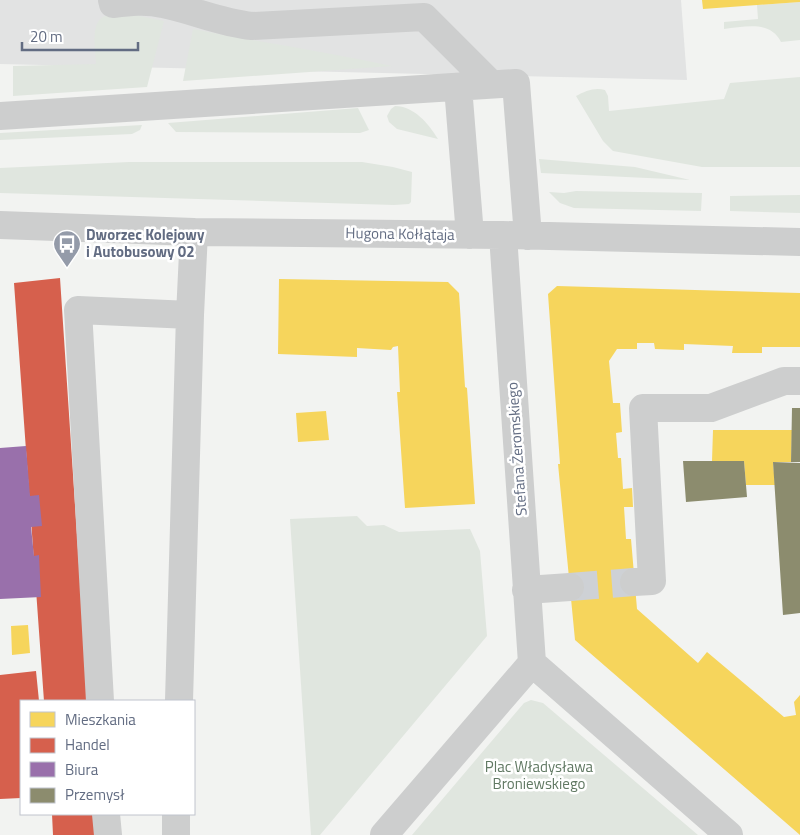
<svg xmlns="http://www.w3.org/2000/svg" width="800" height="835" font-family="'Titillium Web',sans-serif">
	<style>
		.built { fill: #e2e3e3 }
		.green { fill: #e0e6df }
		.homes { fill: #f6d55c }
		.shops { fill: #d6604d }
		.offices { fill: #9970ab }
		.industry { fill: #8c8c6e }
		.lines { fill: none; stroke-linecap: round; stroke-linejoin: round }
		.minor-tunnel { stroke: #ced1d5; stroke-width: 28; stroke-dasharray: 28 14; stroke-linecap: butt }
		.minor { stroke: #cdcece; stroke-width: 28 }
		.labels { text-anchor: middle; stroke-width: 5; stroke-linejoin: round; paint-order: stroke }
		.street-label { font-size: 15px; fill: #626c82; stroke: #fff }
		.poi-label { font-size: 15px; font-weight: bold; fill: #626c82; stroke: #fff; text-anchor: start }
		.park-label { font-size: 15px; fill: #617963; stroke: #fff }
	</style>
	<rect width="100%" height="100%" fill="#f2f3f1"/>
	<!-- built -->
	<path class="built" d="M0,0H681L687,80L0,64Z"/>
	<!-- green -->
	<path class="green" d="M800,2V40L781,42C770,20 745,27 724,29V22L758,19L757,5Z
		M130,14L164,21L147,87L13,96V66L96,64C96,51 89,22 105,16C113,13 122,14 130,14Z
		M193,29C259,42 326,52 392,66L183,81Z
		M800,77V167H702L613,151L603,141L576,96C585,91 595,87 605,90L608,96L609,111L724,99L730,83Z
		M395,106C414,106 429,124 438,139L397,129L389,122L387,116L391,109Z
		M358,108L369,130L360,133L176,132L168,123Z
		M142,125L140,130L132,134L0,140V133Z
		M539,159L635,167L690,180L541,173Z
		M129,162H362L393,167L412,172L411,202L409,204L394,205L0,193V168Z
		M576,191L702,193L701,211L574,208L560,203L549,192L564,193Z
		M800,195V213L730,211V196Z
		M357,516L367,526L384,525L399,532L470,529L480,551L487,636L320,835H311L290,519Z
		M531,700L543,703L698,835H412L524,703Z"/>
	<!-- homes -->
	<path class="homes" d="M702,0H800V2L703,9Z
		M279,279L448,282L459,293L465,387L467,388L475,504L405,508L397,392H400L398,346L393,347L391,350L357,348V357L278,354Z
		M557,286L800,293V347H762V353H732L733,346L684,344V350L655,349L654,343H637V349H617L609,361L613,403H620L622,432L616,433L618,458H621L623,489L632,488L633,507H624L626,539H631L637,609L698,663L707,652L784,717L796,715L794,702L800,695V835L575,640L558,464H560L548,294Z
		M326,411L329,440L298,442L296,413Z
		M713,430H792L791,462H773L775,485H746L744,461H712Z
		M28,625L30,653L12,655L11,626Z"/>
	<!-- shops -->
	<path class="shops" d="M60,278L88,701H44L14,283Z
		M36,671L39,701H21V798L0,799V675Z
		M52,814H96L97,835H53Z"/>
	<!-- offices -->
	<path class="offices" d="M26,446L30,496L39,495L42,526L31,527L34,556L39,555L41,597L0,599V448Z"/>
	<!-- industry -->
	<path class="industry" d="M792,408H800V462H791Z
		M683,461H744L747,497L686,502Z
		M773,462L800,463V613L783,615Z"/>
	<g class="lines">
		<!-- minor-tunnel -->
		<path class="minor-tunnel" d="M570,587L634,582"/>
		<!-- minor -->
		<path class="minor" d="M112,0L113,4C129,2 146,0 163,4C193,10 221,23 252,26L424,17L491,84
			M458,87L470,235
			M0,116L516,83L528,236
			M0,225L194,232L503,235L800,242
			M503,235L532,663
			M634,582L652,581L643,408H711L784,381H800
			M526,590L570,587
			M532,663L729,835
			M100,701L78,310L190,315L194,232
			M179,701L190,315
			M106,814L108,835
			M176,835V814
			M384,835L532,663"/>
	</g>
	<!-- icons -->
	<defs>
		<g id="bus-pin" transform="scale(1.4375)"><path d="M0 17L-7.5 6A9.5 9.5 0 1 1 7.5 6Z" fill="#949ba9" stroke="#fff"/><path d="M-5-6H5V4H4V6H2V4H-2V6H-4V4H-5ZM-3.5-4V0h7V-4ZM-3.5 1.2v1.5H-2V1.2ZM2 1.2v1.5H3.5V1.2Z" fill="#fff"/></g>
	</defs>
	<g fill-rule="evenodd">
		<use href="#bus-pin" x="67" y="244"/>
	</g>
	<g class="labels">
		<!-- street labels -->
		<g class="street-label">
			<text transform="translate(400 234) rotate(1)" y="5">Hugona Kołłątaja</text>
			<text transform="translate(517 449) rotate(-94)" y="5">Stefana Żeromskiego</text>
		</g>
		<!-- poi labels -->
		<g class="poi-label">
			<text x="86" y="240">Dworzec Kolejowy<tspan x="86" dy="17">i Autobusowy 02</tspan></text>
		</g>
		<!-- park labels -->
		<g class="park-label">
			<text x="539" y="772">Plac Władysława<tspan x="539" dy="17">Broniewskiego</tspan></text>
		</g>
	</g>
	<!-- legend -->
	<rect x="20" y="700" width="175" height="115" fill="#ffffff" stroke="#c0c4cd"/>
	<rect x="30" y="712" width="25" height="15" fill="#f6d55c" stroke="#c0c4cd"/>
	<text x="65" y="725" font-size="15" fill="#626c82">Mieszkania</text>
	<rect x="30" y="738" width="25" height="15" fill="#d6604d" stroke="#c0c4cd"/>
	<text x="65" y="750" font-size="15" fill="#626c82">Handel</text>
	<rect x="30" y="762" width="25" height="15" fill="#9970ab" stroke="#c0c4cd"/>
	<text x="65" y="775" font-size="15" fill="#626c82">Biura</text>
	<rect x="30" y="788" width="25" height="15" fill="#8c8c6e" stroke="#c0c4cd"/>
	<text x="65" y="800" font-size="15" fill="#626c82">Przemysł</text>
	<!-- scale -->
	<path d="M22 42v8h116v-8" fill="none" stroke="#626c82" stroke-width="2.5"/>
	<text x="30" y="42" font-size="15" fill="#626c82" stroke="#ffffff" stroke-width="4" paint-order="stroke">20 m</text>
</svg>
